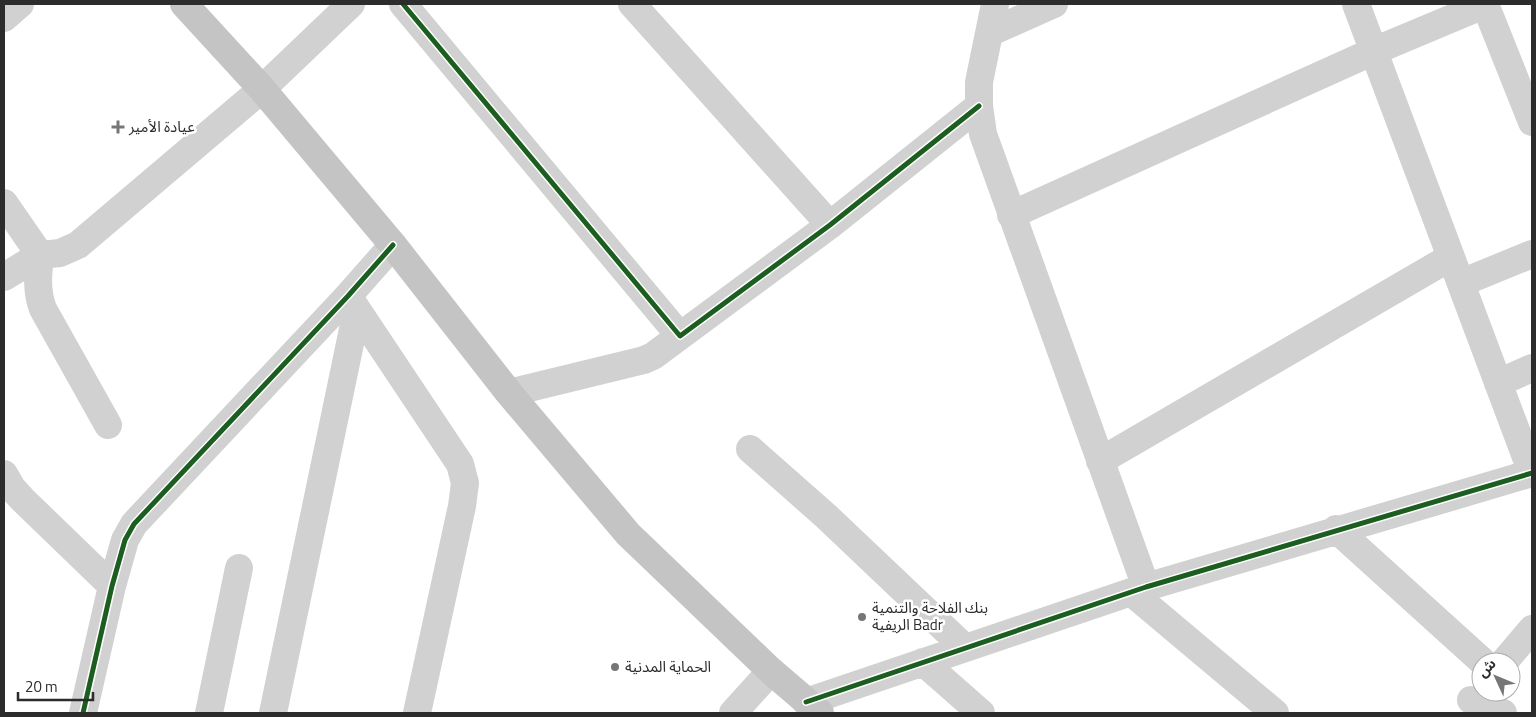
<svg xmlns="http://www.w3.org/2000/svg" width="1536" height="717" font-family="'Titillium Web','Noto Sans Arabic',sans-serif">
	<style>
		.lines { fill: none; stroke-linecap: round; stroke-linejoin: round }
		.minor { stroke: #d1d1d1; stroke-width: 28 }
		.major { stroke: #c4c4c4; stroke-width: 28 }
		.cycleway-casing { stroke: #fff; stroke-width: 8 }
		.cycleway { stroke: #1b5e20; stroke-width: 5 }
		.poi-dot { fill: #767676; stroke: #fff; stroke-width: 2 }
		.labels { text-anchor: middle; stroke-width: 5; stroke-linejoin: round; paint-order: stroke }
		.poi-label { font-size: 15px; fill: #2c2c2c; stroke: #fff; text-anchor: start }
	</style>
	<rect width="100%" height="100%" fill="#fff"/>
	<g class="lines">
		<!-- minor -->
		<path class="minor" d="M403,4L680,336L830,225L979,106
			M632,4L830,225
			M995,4L979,82V106L983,134L1146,587
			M1356,4L1532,473
			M1485,4L1532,122
			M4,18L20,4
			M991,32L1054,4
			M4,203L40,255C38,274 36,291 43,309L108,425
			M1011,215L1374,51L1486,4
			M4,277L40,255L60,253L78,245L262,89L351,4
			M1461,283L1532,254
			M348,296L460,464L465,483L462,506L417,713
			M1498,383L1532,368
			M509,393L644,360L653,356L680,336
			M750,449L827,517L965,648
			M1100,461L1451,257
			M4,474L12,488L23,500L112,586
			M1336,529L1483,662
			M1131,592L1275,713
			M923,662L981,713
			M1504,662L1532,629
			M1471,700L1503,713
			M806,702L1146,587L1532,473
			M83,713L112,586L125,540L134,524L348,296L393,245
			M209,713L239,568
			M273,713L357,310
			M733,713L771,671"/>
		<!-- major -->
		<path class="major" d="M184,4L262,89L393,245L509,393L628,534L771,671L820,713"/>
		<!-- cycleway casing -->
		<g class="cycleway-casing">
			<path id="cycleway" d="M403,4L680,336L830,225L979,106
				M806,702L1146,587L1532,473
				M83,713L112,586L125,540L134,524L348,296L393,245"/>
		</g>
		<!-- cycleway -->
		<use href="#cycleway" class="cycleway"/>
	</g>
	<!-- markers -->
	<g class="poi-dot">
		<path d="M115.5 119.5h5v5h5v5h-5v5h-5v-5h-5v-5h5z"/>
		<circle cx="862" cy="617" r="5"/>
		<circle cx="615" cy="667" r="5"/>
	</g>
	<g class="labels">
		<!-- poi labels -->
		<g class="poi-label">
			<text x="129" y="132">عيادة الأمير</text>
			<text x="872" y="613">بنك الفلاحة والتنمية<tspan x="872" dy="17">الريفية Badr</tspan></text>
			<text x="625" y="672">الحماية المدنية</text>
		</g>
	</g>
	<!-- border -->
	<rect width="1536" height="717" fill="none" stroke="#2c2c2c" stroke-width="10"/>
	<!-- north arrow -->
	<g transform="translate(1496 677) rotate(314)"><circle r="24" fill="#ffffff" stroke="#ababab"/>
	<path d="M0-4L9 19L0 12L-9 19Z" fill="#767676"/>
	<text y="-8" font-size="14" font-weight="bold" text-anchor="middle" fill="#2c2c2c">ش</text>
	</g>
	<!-- scale -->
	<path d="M18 692v8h75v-8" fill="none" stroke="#2c2c2c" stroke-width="2.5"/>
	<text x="25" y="692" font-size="15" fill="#2c2c2c" stroke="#ffffff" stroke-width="4" paint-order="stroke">20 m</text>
</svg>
